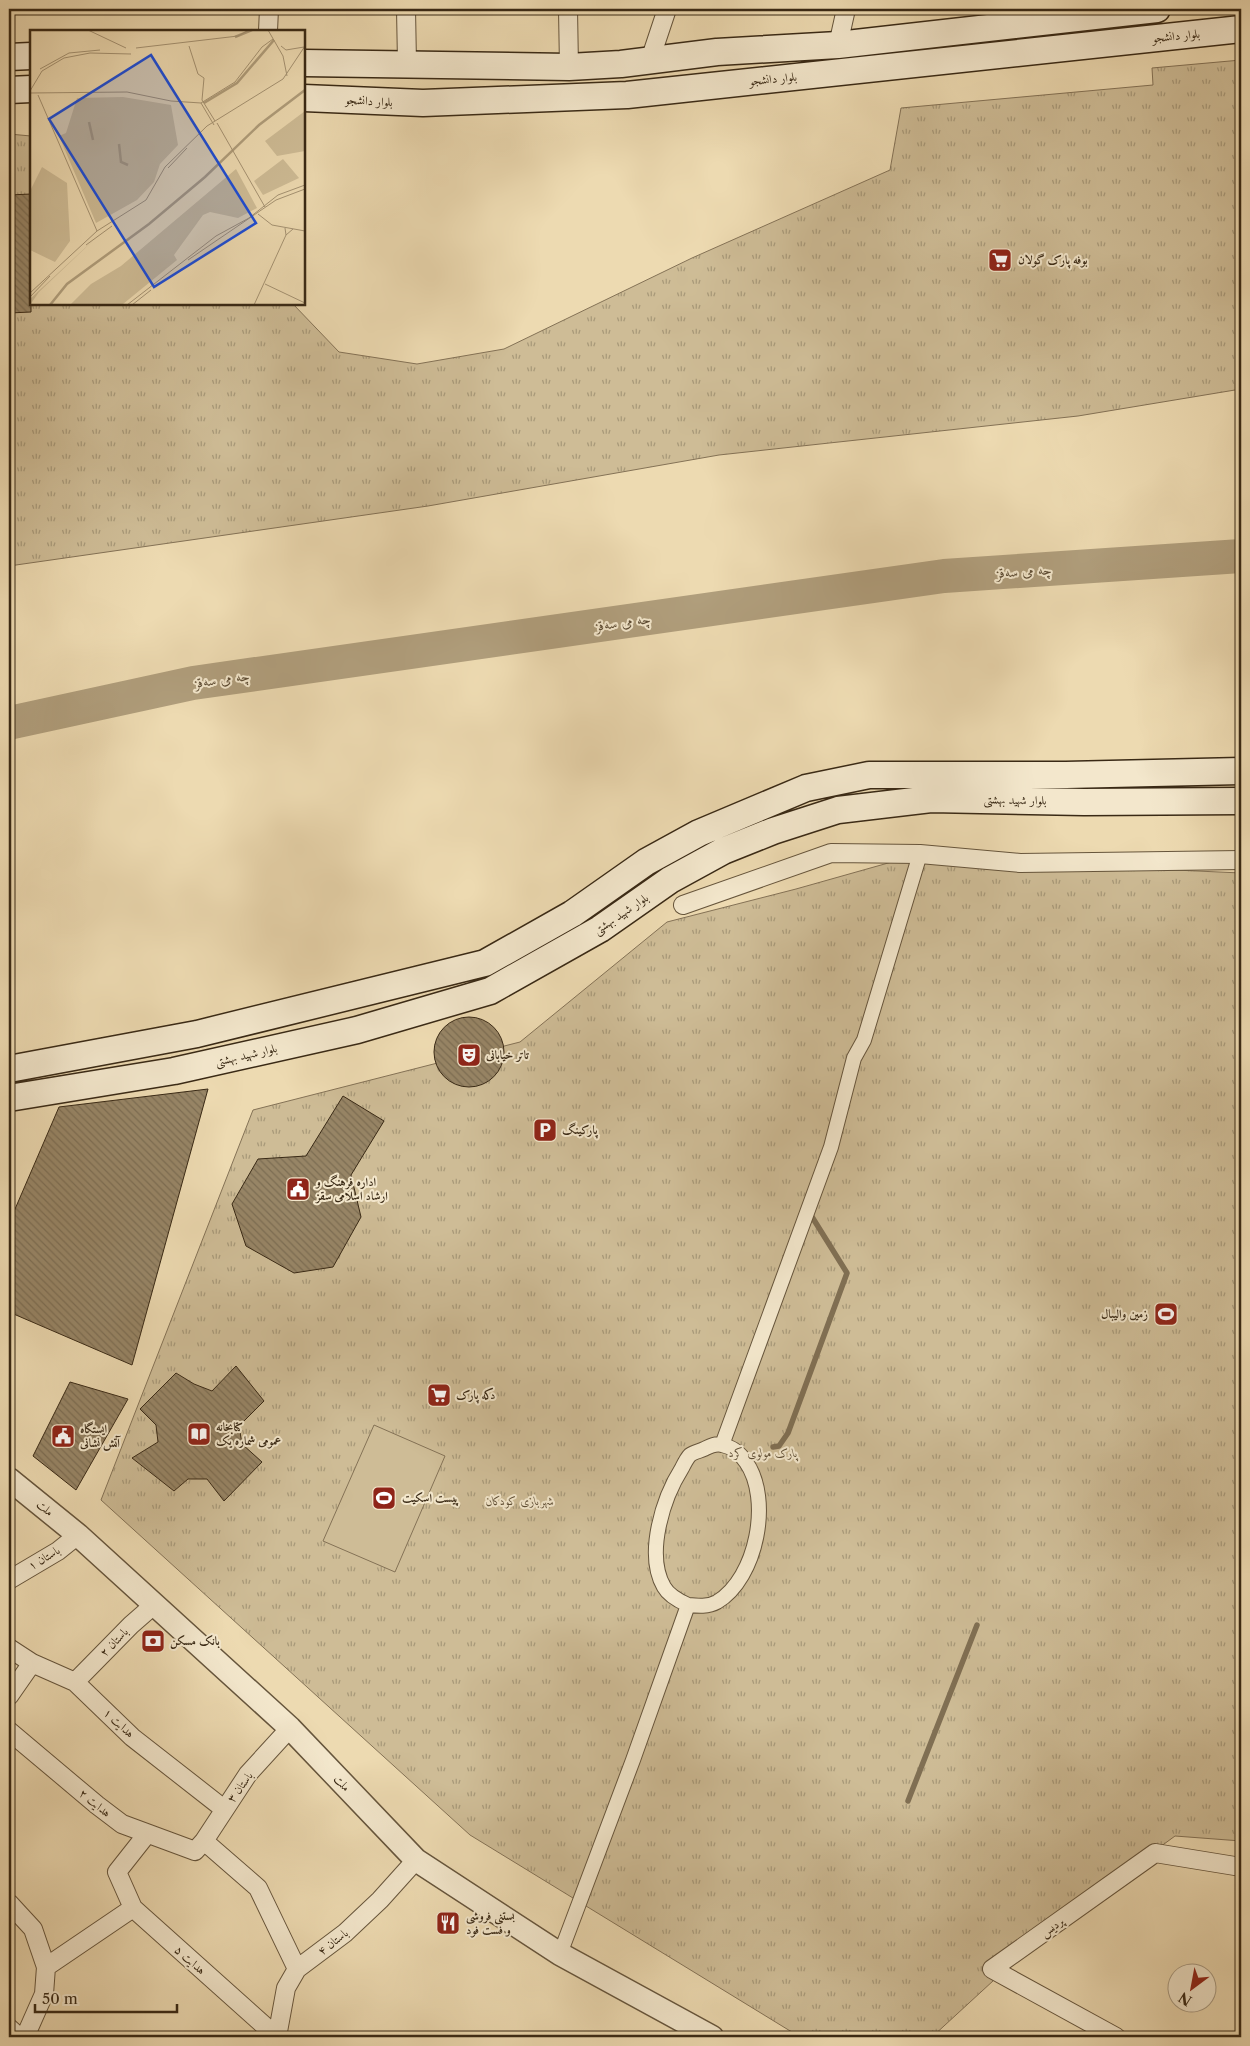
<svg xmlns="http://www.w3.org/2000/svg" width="1250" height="2046" font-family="'Libre Caslon Text',Amiri,serif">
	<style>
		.grass { fill: url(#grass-tufts); stroke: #847256 }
		.pitch { fill: #cebc96; stroke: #847256 }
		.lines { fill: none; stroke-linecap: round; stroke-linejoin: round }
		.stream { stroke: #806f53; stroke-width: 5.5 }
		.river { stroke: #b09e7c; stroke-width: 34 }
		.building { fill: url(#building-back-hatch); stroke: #392915 }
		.pedestrian-casing { stroke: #66553c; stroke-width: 16 }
		.minor-casing { stroke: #66553c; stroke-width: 20 }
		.tertiary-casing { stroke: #66553c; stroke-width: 25 }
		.secondary-casing { stroke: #392915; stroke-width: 29 }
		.pedestrian { stroke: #f3e7cc; stroke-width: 14 }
		.minor { stroke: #f3e7cc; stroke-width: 18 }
		.tertiary { stroke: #f3e7cc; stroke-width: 22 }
		.secondary { stroke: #f3e7cc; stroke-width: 26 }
		.labels { text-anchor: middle; stroke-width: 4; stroke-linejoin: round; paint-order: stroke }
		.street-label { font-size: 12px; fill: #392915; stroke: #f3e7cc }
		.poi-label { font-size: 12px; font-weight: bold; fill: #392915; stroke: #f3e7cc; text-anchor: start }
		.park-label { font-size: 12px; font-style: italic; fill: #5e4e35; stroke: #f3e7cc }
		.water-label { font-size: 14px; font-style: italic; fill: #5d4c34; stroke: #f3e7cc }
		.inset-river { fill: none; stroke: #b09e7c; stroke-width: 2.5 }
		.inset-road { fill: none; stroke: #a59373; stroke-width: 1 }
		.view { fill: #1d4ed8; fill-opacity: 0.15; stroke: #1d4ed8; stroke-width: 2.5 }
		.inset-edge { fill: none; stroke: #392915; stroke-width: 2.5 }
	</style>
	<defs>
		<pattern id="grass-tufts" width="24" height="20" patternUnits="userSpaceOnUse" patternTransform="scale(1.25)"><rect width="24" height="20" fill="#cebc96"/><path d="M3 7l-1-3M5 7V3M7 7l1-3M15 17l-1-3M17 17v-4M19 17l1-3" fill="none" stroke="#a89979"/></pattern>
		<pattern id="building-back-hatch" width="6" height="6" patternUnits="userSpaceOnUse" patternTransform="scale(1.25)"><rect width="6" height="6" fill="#978566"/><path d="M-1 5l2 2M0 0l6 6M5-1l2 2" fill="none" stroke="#7c6d53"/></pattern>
	</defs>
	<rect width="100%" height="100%" fill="#eddab1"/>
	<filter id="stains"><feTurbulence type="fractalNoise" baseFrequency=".004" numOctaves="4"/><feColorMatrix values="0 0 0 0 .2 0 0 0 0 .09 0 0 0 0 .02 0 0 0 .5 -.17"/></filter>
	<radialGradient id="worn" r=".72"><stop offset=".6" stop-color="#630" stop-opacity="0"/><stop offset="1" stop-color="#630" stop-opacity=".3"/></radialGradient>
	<!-- grass -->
	<path class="grass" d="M1241,60V389L1078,416L719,455L428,506L9,566V134L31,136V304H293L339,352L417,364L504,349L692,258L890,170L901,108L1153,85L1152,68Z
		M920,854L1020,863L1241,873V1841L1175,1836L1055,1924L932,2037H800L470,1835L101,1500L253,1110L520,1042L667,922L796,889Z"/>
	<!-- pitch -->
	<path class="pitch" d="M374,1425L445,1456L395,1572L323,1541Z"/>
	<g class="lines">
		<!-- stream -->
		<path class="stream" d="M773,1447L779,1446L788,1433L847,1273L809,1212
			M908,1801L977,1625"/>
		<!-- river -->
		<path class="river" d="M9,723L193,683L944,576L1241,556"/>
	</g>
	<!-- building -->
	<path class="building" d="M31,194V312L9,313V195Z
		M434 1052a35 35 0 1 1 70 0a35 35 0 1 1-70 0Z
		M208,1089L132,1365L9,1312V1223L59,1107Z
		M343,1096L384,1121L351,1175L361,1217L333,1267L294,1273L246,1246L232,1204L258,1159L306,1156Z
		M236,1366L264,1401L239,1426L242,1444L262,1462L224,1501L207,1479H188L174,1491L132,1458L158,1442L156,1425L140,1409L176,1373L194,1384L212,1391Z
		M70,1382L128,1399L76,1490L33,1456Z"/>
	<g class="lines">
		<!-- pedestrian casing -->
		<g class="pedestrian-casing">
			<path id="pedestrian" d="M722,1445L831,1147L854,1058L864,1040L920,854
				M560,1954L633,1760L688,1605C698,1606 708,1607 717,1602C757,1578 772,1499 746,1462C740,1453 733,1447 722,1445C715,1443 710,1446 704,1449C700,1451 694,1452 690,1455C687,1458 684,1464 682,1468C663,1498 645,1554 664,1587C669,1596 679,1601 688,1605"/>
		</g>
		<!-- minor casing -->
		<g class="minor-casing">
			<path id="minor" d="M406,9L407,63
				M568,9L569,67
				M268,31L269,9
				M838,45L846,9
				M650,60L667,9
				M683,905L831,853L920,854L1020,863L1241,860
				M9,1580L58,1551L78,1535
				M9,1648L32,1663L75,1682L132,1737L224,1809
				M75,1682L131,1625L155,1604
				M9,1696L32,1663
				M9,1731L97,1805L122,1824L195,1851L204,1841L248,1774L290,1728
				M147,1834L117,1872L133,1908L277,2037
				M204,1841L258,1888L297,1969
				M9,1903L33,1929L46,1967L44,1994L25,2037
				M46,1967L133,1908
				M9,2028L19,2037
				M277,2037L286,1988L297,1969L345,1933L380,1900L416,1860
				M1116,2037L992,1969L1155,1853L1241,1867"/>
		</g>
		<!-- tertiary casing -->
		<g class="tertiary-casing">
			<path id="tertiary" d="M9,1479L78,1535L290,1728L416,1860L560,1954L712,2037"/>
		</g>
		<!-- secondary casing -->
		<g class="secondary-casing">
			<path id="secondary" d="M9,57L31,56
				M304,63L569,67L621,64L717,52L838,45L1157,9
				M9,90L31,89
				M304,98L423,103L627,95L1241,29
				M9,1069L197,1034L485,963L572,914L646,862L699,833L806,788L869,775H1066L1241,771
				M9,1098L174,1071L357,1030L490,991L600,929L670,880L723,851L773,831L838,810L931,799L1084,802L1241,801"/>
		</g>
		<!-- pedestrian -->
		<use href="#pedestrian" class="pedestrian"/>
		<!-- minor -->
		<use href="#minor" class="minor"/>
		<!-- tertiary -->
		<use href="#tertiary" class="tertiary"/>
		<!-- secondary -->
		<use href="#secondary" class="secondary"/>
	</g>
	<!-- icons -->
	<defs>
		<g id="supermarket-square" transform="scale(1.25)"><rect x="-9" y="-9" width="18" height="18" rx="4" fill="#8f2418" stroke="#f3e7cc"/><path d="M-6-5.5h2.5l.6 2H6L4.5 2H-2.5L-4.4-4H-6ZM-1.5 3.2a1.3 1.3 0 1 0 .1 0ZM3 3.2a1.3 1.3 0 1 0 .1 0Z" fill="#fff"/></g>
		<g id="theatre-square" transform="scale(1.25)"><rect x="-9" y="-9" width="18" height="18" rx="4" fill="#8f2418" stroke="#f3e7cc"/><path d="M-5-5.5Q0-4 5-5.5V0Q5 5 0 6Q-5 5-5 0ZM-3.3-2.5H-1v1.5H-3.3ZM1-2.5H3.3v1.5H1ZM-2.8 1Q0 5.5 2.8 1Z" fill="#fff"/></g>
		<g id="parking-square" transform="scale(1.25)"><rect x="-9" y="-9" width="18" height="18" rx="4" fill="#8f2418" stroke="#f3e7cc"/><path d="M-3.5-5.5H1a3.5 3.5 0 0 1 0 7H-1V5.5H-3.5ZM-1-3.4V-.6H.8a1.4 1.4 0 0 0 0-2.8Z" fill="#fff"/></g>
		<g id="civic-square" transform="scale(1.25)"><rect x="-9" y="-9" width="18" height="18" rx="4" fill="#8f2418" stroke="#f3e7cc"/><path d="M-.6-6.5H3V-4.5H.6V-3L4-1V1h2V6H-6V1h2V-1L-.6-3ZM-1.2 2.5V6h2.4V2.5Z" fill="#fff"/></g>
		<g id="stadium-square" transform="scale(1.25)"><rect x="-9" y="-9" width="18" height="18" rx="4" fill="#8f2418" stroke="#f3e7cc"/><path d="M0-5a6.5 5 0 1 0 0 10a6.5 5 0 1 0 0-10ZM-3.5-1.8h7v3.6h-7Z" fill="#fff"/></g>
		<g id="library-square" transform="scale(1.25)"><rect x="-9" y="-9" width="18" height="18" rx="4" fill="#8f2418" stroke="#f3e7cc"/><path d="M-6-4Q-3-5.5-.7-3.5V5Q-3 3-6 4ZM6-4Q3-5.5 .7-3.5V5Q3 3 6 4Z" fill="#fff"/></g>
		<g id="bank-square" transform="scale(1.25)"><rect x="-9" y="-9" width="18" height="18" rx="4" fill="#8f2418" stroke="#f3e7cc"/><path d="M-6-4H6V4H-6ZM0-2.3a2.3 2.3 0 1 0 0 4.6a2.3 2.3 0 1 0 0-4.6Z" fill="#fff"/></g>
		<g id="restaurant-square" transform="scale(1.25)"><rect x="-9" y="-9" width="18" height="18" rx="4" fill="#8f2418" stroke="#f3e7cc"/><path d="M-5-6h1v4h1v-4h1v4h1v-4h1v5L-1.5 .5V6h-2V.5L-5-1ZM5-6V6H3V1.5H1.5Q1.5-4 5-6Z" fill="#fff"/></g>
	</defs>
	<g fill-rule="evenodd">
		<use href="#supermarket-square" x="1000" y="260"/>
		<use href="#theatre-square" x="469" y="1055"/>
		<use href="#parking-square" x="545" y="1130"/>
		<use href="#civic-square" x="298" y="1189"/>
		<use href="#stadium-square" x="1166" y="1314"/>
		<use href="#supermarket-square" x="439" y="1395"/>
		<use href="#library-square" x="199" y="1434"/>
		<use href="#civic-square" x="63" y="1436"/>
		<use href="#stadium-square" x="384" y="1498"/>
		<use href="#bank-square" x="153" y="1641"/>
		<use href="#restaurant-square" x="448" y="1923"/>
	</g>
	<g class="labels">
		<!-- street labels -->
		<g class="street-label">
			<text transform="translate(1176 36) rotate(-6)" y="4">بلوار دانشجو</text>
			<text transform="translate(773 79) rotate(-6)" y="4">بلوار دانشجو</text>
			<text transform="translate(369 101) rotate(3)" y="4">بلوار دانشجو</text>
			<text transform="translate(1015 800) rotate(1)" y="4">بلوار شهید بهشتی</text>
			<text transform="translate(621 914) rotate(-34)" y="4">بلوار شهید بهشتی</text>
			<text transform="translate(246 1055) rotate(-13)" y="4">بلوار شهید بهشتی</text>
			<text transform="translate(45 1508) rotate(39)" y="4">ملت</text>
			<text transform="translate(44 1558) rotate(-31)" y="4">باستان ۱</text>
			<text transform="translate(114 1642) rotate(-46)" y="4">باستان ۲</text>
			<text transform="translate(119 1723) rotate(43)" y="4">هدایت ۱</text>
			<text transform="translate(342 1783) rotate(46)" y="4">ملت</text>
			<text transform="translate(240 1787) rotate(-54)" y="4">باستان ۳</text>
			<text transform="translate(95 1803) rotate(39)" y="4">هدایت ۲</text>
			<text transform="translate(1052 1927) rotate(-35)" y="4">پردیس</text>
			<text transform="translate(333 1942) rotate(-38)" y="4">باستان ۴</text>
			<text transform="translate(190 1960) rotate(42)" y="4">هدایت ۵</text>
		</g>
		<!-- poi labels -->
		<g class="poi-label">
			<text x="1018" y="264">بوفه پارک گولان</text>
			<text x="486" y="1059">تاتر خیابانی</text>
			<text x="562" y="1134">پارکینگ</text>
			<text x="316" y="1186">اداره فرهنگ و<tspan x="316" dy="14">ارشاد اسلامی سقز</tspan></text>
			<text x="1148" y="1318" text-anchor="end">زمین والیبال</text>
			<text x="456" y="1399">دکه پارک</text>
			<text x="216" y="1431">کتابخانه<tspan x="216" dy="14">عمومی شماره یک</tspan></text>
			<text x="80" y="1433">ایستگاه<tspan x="80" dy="14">آتش نشانی</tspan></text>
			<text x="402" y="1502">پیست اسکیت</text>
			<text x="170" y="1645">بانک مسکن</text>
			<text x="466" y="1920">بستنی فروشی<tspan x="466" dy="14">و فست فود</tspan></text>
		</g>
		<!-- park labels -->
		<g class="park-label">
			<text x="763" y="1457">پارک مولوی کرد</text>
			<text x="520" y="1505">شهربازی کودکان</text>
		</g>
		<!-- water labels -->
		<g class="water-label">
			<text transform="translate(1024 571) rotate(-4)" y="5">چە می سەقز</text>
			<text transform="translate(623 622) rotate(-8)" y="5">چە می سەقز</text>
			<text transform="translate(222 679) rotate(-8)" y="5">چە می سەقز</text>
		</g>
	</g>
	<!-- overview -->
	<g transform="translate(30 30)">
		<rect width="275" height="275" fill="#eddab1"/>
		<path d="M93,67L141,75L148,115L130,134L124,152L107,170L66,193L29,106L36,103L47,68ZM275,81V121L247,126L235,111ZM206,139L227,178L208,188L180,182L173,185L144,225L147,230L93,274L40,275L61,254L91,236ZM69,205L9,262L0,275V269Z" fill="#cebc96"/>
		<path d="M253,129L269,148L233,165L224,151ZM12,137L37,153L40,211L25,232L0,220V161Z" fill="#cebc96"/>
		<path class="inset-river" d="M205,7L222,0M174,73L207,53L244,10M59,92L63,110M89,114L91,132L98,135M20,275L37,254L119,194L175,147L229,95L275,60"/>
		<path class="inset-road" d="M58,0L96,18M238,0L253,26L257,46M159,16L168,44L174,48L172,70L185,91M251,16L256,20L274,17M106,18L208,6L219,0M10,39L39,23L70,20M0,61L12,41L34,28L60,23L101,24M0,63L97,62L141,71L171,73L205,52L232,17L243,9M8,65L67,201M171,73L184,95M187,93L235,177M138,138L157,118M228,184L242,195L275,201M255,198L256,205L263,199M56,215L82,196M158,230L246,170L275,159M235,254L275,273M0,263L67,201L116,170L135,137L177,96L253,49L275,16M0,267L20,246M97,275L186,206L219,188L248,165L275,155M102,275L121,260M224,275L256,205"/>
		<path class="view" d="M121,25L226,193L124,257L19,89Z"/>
		<rect width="275" height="275" class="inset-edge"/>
	</g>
	<!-- margin -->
	<rect width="1250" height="2046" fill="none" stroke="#eddab1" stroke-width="30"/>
	<rect x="10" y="10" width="1230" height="2026" fill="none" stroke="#392915" stroke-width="2.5"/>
	<rect x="15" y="15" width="1220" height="2016" fill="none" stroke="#392915"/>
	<!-- north arrow -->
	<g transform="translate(1192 1988) rotate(212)"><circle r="24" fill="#f3e7cc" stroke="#a99b83"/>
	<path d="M0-4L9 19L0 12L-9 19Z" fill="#8f2418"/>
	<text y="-8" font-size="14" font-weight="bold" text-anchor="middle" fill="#392915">N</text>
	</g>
	<!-- scale -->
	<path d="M35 2004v8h142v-8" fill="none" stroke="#392915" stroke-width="2.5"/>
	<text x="42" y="2004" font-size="15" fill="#392915" stroke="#f3e7cc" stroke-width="4" paint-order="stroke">50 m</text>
	<rect width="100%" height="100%" filter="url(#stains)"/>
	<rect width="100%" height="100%" fill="url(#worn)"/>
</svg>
